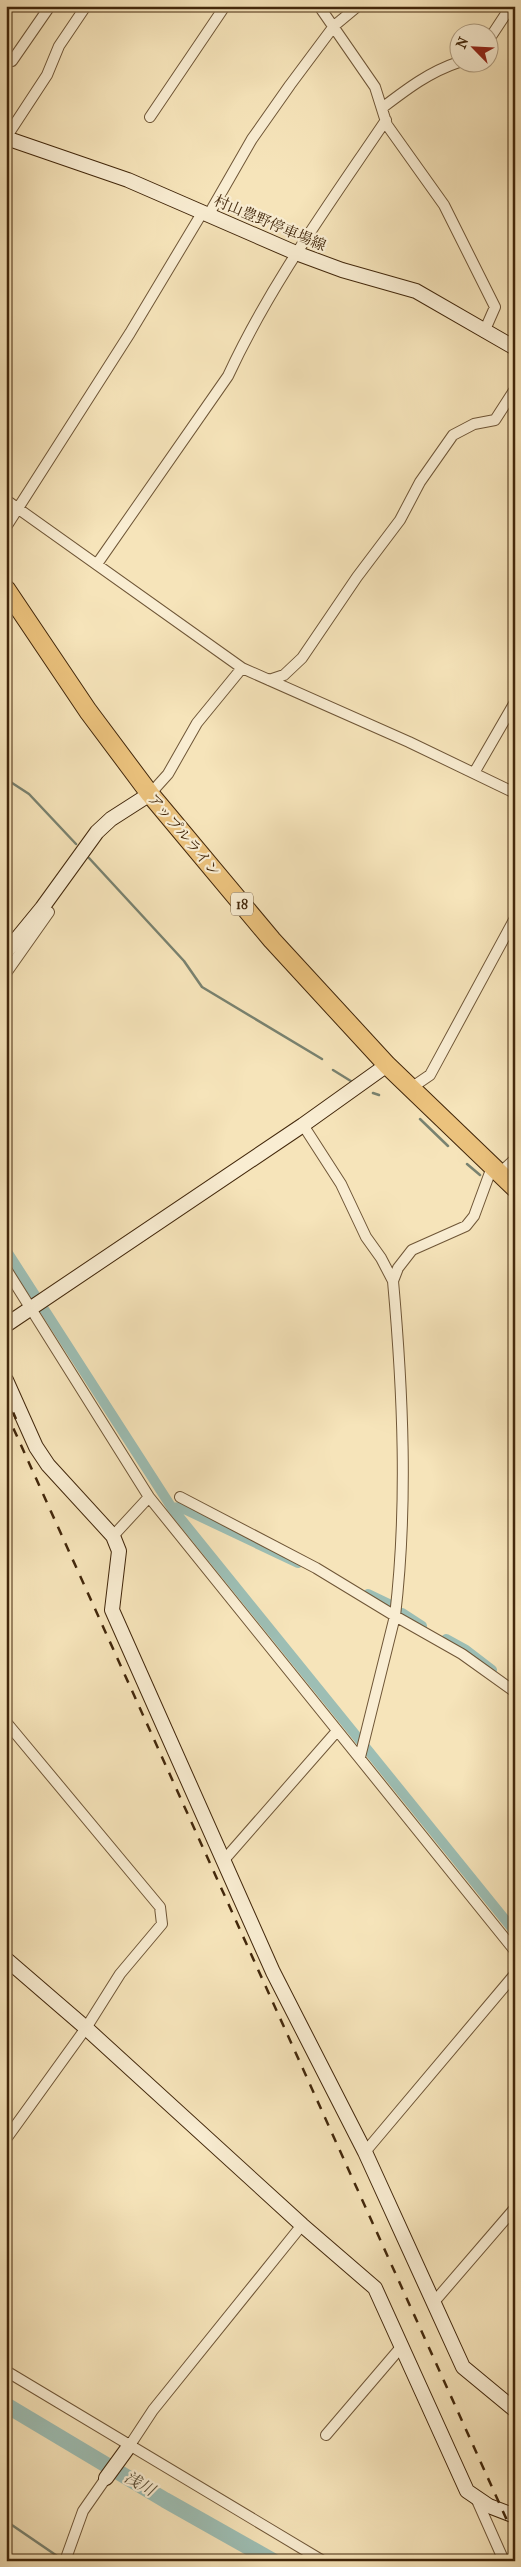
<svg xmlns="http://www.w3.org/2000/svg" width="521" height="2567" font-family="'IM FELL French Canon','Noto Serif JP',serif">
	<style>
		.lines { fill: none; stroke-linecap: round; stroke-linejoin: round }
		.stream { stroke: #798270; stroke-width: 2.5 }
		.canal { stroke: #9dbeb4; stroke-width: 10 }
		.river { stroke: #9dbeb4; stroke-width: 16 }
		.street-casing { stroke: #6f5637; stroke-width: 12 }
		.secondary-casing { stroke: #42270b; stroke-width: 16 }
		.highway-casing { stroke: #42270b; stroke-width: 20 }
		.street { stroke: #f9edd2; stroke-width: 10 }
		.secondary { stroke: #f9edd2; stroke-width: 14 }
		.highway { stroke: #ebc27d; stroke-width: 18 }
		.rail { stroke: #42270b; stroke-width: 2.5; stroke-dasharray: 9 9; stroke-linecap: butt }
		.labels { text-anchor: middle; stroke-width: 4.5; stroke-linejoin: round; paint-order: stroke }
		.shield { fill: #f9edd2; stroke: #796247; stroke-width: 1 }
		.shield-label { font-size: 14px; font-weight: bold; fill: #42270b }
		.street-label { font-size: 15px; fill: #42270b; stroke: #f9edd2 }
		.water-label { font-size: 16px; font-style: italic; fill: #594d35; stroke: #f9edd2 }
	</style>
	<rect width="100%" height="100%" fill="#f6e4ba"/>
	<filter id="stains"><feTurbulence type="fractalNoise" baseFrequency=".004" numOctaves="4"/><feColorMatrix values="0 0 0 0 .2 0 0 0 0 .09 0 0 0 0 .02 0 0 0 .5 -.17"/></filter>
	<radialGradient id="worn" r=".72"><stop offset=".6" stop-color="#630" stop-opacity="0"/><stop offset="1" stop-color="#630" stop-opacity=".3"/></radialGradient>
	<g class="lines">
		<!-- stream -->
		<path class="stream" d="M6,779L29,794L76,844
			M89,858L184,961L202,987L322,1059
			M333,1070L354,1083
			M373,1093L379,1095
			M420,1119L448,1146
			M467,1164L480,1175
			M6,2521L63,2560"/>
		<!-- canal -->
		<path class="canal" d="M6,1250L172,1508L515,1932
			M172,1508L180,1507L298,1563
			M368,1594L391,1605
			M402,1613L422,1626
			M446,1639L466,1650L492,1670"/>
		<!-- river -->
		<path class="river" d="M6,2405L165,2500L273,2561"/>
		<!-- street casing -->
		<g class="street-casing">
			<path id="street" d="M319,6L375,87L387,125L444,205L495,307L484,332
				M488,41L511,6
				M12,61L50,6
				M382,108C407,89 429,72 459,62
				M150,117L225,6
				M7,136L47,75L59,46L86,6
				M209,214L252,139L290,85L334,26L358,6
				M6,500L242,668L409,742L515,793
				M6,527L130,333L202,213
				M97,564L228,376C270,285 330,203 386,120
				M269,680L284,675L302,658L357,577L400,520L420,482L453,435L474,424L495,420L515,389
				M474,773L515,702
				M150,794L168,774L197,723L242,668
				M6,973L49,912L42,908
				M411,1088L430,1075L515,918
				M303,1125L341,1184L366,1237L381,1258L393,1281
				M499,1174L515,1159
				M6,1269L149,1497L515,1951
				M180,1497L316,1568L395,1616L462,1654L515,1692
				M113,1536L149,1497
				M6,1722L160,1907L162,1924L120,1974L86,2028L6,2139
				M360,1757L395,1616C408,1506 403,1392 393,1281L398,1268L412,1250L466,1226L474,1216L492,1167
				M224,1860L337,1731
				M365,2152L515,1974
				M434,2302L515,2208
				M6,2371L323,2561
				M326,2435L402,2346
				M130,2445L153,2410L302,2225
				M476,2498L504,2561
				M65,2561L83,2511L106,2478"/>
		</g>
		<!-- secondary casing -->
		<g class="secondary-casing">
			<path id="secondary" d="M6,138L128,180L296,253L342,270L416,291L515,348
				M6,952L42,908L97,832L111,819L150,794
				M6,1325L303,1125L387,1065
				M6,1380L36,1447L48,1465L113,1536L119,1551L112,1610L273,1972L365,2152L463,2367L515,2410
				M6,1959L86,2028L302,2225L375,2288L467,2491L489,2506L515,2516
				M106,2478L130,2445"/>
		</g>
		<!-- highway casing -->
		<g class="highway-casing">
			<path id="highway" d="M6,589L88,711L150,794L272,940L387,1065L515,1188"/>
		</g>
		<!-- street -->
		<use href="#street" class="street"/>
		<!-- secondary -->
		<use href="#secondary" class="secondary"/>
		<!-- highway -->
		<use href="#highway" class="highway"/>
		<!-- rail -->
		<path class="rail" d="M6,1396L16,1419
			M6,1412L515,2538"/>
	</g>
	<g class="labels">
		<!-- shield labels -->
		<rect class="shield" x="231" y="892.5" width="22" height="23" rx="4"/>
		<g class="shield-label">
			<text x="242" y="909">18</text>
		</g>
		<!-- street labels -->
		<g class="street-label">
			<text transform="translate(270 223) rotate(23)" y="5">村山豊野停車場線</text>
			<text transform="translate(184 835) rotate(50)" y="5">アップルライン</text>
		</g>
		<!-- water labels -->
		<g class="water-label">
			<text transform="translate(140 2483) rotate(30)" y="6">浅川</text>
		</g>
	</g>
	<!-- margin -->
	<rect width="521" height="2567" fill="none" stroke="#f6e4ba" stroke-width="25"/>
	<rect x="8" y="8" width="506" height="2552" fill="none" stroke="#42270b" stroke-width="2.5"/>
	<rect x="12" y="12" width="496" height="2542" fill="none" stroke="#42270b"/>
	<!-- north arrow -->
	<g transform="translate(474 48) rotate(294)"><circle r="24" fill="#f9edd2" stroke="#b09e82"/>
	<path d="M0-4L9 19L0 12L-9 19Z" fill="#8f2418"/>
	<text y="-8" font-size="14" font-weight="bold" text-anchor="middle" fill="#42270b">N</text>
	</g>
	<rect width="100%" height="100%" filter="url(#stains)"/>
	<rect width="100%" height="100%" fill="url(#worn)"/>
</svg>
